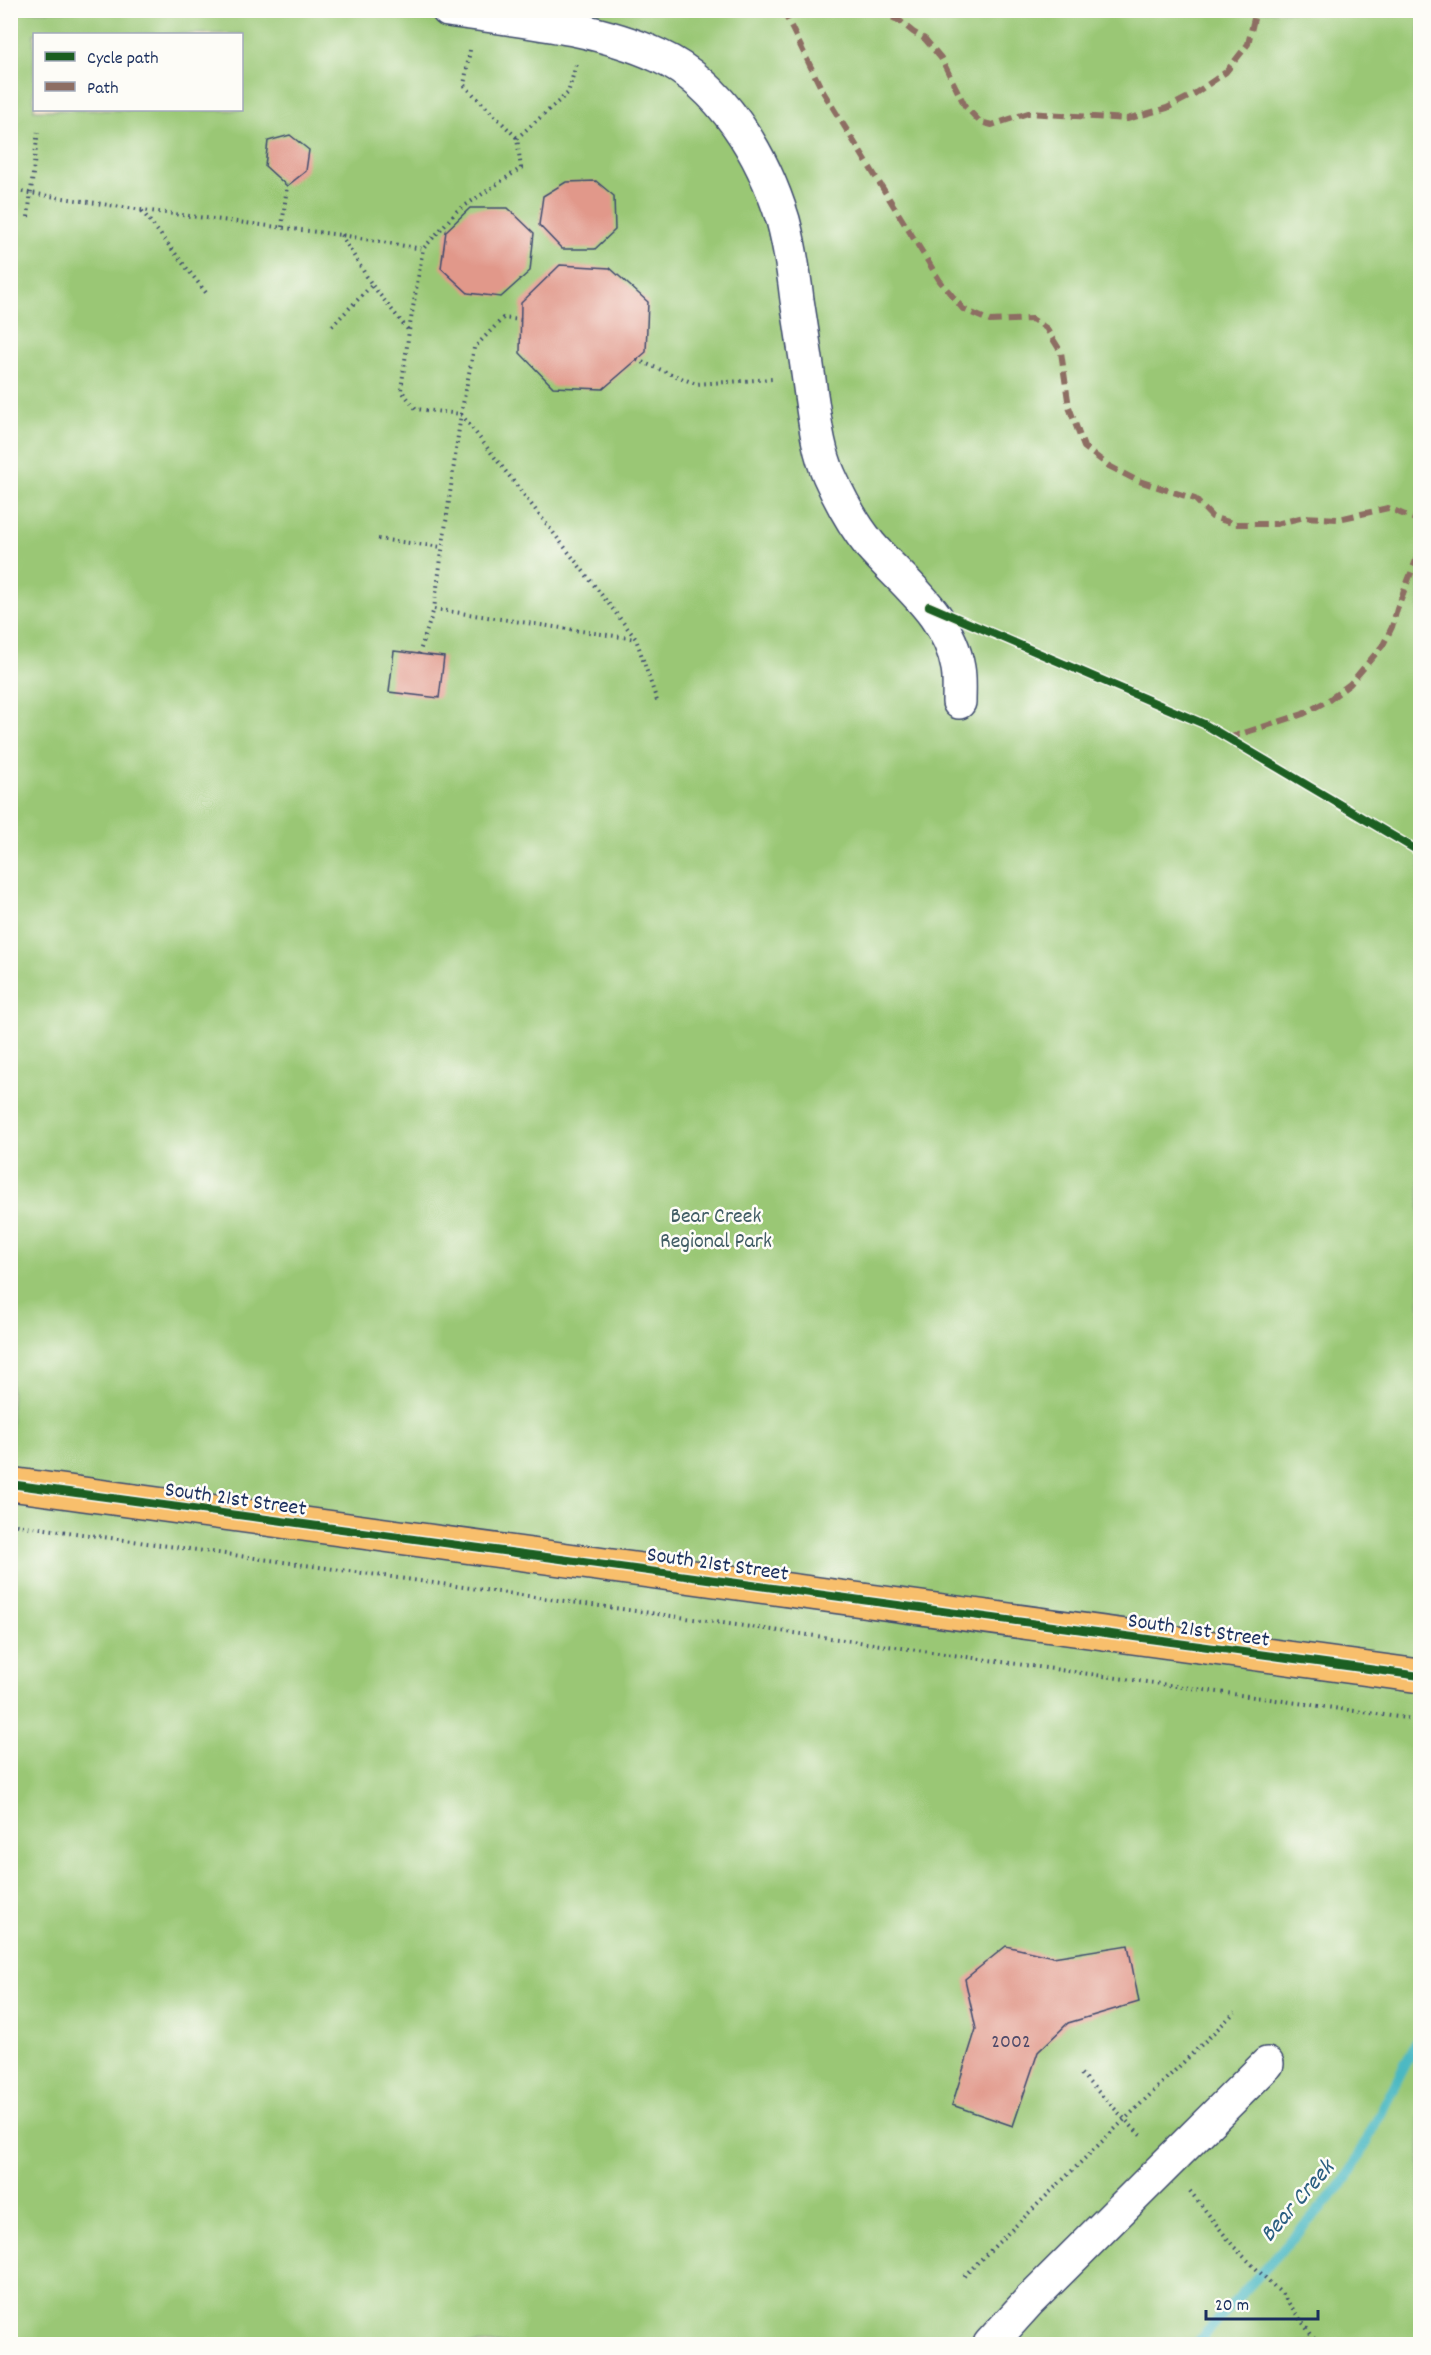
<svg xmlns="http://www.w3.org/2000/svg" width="1431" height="2355" font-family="Dekko,sans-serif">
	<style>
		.green { fill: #9ac774; stroke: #5a7b69; stroke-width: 1.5; fill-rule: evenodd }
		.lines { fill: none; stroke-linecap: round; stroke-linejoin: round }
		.stream { stroke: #49b8c2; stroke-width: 10 }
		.building { fill: #e1988a }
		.minor-casing { stroke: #3c496d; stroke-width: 36 }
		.major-casing { stroke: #3c496d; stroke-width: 36 }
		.path { stroke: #3c496d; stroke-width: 4; stroke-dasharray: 1.5 4.5; stroke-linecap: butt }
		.minor { stroke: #fff; stroke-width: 33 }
		.major { stroke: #f8bf6c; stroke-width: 33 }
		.quiet { stroke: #8d6e63; stroke-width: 6; stroke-dasharray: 12 6; stroke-linecap: butt }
		.cycleway-casing { stroke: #fdfcf7; stroke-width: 11 }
		.cycleway { stroke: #1b5e20; stroke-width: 8 }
		.labels { text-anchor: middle; stroke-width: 5; stroke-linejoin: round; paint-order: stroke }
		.number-label { font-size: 20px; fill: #4c4969 }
		.park-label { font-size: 22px; fill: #415d65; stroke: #fdfcf7 }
		.street-label { font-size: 22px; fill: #1b2f5e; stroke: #fdfcf7 }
		.water-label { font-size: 24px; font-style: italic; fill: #2b5f81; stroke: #fdfcf7 }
	</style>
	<rect width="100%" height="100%" fill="#fdfcf7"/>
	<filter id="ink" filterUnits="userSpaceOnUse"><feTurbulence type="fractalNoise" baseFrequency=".0167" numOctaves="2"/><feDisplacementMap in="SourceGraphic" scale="12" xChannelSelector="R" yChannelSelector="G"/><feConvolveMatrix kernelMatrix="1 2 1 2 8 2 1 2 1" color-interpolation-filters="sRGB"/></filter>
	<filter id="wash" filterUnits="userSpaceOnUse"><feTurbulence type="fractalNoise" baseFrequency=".008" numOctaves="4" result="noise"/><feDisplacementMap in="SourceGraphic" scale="24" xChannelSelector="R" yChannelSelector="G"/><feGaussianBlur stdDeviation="1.35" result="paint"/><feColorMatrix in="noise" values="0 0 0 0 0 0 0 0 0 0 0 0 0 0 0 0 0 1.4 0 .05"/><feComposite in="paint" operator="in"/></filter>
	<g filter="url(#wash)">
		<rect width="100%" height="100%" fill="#f4ddc0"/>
		<!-- green -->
		<path class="green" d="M11,11H1420V2344H11ZM34,34H242V110H34Z"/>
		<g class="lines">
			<!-- stream -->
			<path class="stream" d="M1196,2344L1347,2179L1420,2035"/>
		</g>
		<g id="blocks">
			<!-- building -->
			<path class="building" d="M290,135L309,150L306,171L287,186L265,166L268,141Z
				M596,181L614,196L615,230L595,249H562L539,225L543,196L566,182Z
				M470,208H508L534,233L530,271L501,297L468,293L441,268L446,231Z
				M560,265L610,268L648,302L646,352L603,389L553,387L520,353L521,303Z
				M394,651L444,657L439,698L389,692Z
				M1128,1945L1139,2002L1068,2023L1038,2052L1013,2126L952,2105L976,2029L965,1979L1006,1946L1053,1957Z"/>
		</g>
	</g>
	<g filter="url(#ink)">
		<use href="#blocks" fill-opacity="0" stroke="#3c496d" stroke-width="1.5"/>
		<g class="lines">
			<!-- minor casing -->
			<g class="minor-casing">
				<path id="minor" d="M448,10C517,20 594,26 659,56C722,85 763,155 783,220C790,246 794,274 797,300C802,332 807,364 811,395C815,421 818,450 829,475C840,500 852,523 870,545C903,583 949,615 958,668C960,679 959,691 959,702
					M990,2344L1030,2300L1267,2064"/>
			</g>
			<!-- major casing -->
			<g class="major-casing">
				<path id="major" d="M10,1484L1420,1676"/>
			</g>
			<!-- path -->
			<path class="path" d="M470,50L464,85L517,138
				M576,65L568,93L517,138L521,168L457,211L423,249L409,331L401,390L416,409L461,414L636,639L657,701
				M10,190L142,210L341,235L423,249
				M142,211L207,294
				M28,217L38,130
				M282,227L287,186
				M341,235L372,285L409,331
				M521,320L503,318L474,348L461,414L434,609L635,639
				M332,326L372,285
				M637,360L696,384L773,379
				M378,539L442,547
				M419,654L434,609
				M10,1524L1420,1720
				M1081,2074L1143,2138
				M1190,2191L1234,2247L1282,2294L1318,2344
				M964,2276L1235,2012
				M1408,2344L1420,2340V2343"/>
			<!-- minor -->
			<use href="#minor" class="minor"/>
			<!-- major -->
			<use href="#major" class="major"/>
			<!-- quiet -->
			<path class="quiet" d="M783,10L822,90L940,281L963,309L990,321L1032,319L1046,328L1061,352L1069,407L1084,447L1109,466L1136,480L1195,499L1212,517L1235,524H1276L1304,517L1339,519L1388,508L1420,521
				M876,10L900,21L913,32L925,39L941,58L965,106L980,122L992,125L1028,113L1127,119L1167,108L1194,94L1226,72L1248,44L1256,10
				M1228,738L1303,714L1329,700L1350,684L1383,645L1392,627L1397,609L1420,550"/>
			<!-- cycleway casing -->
			<g class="cycleway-casing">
				<path id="cycleway" d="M929,606L1204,724L1420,852
					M10,1484L1420,1676"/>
			</g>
			<!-- cycleway -->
			<use href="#cycleway" class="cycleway"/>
		</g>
	</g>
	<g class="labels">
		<!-- number labels -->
		<g class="number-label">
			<text x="1011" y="2047">2002</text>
		</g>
		<!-- park labels -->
		<g class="park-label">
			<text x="716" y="1222">Bear Creek<tspan x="716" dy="25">Regional Park</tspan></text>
		</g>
		<!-- street labels -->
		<g class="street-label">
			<text transform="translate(236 1497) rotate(8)" y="8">South 21st Street</text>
			<text transform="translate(718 1562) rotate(8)" y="8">South 21st Street</text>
			<text transform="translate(1199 1628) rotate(8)" y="8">South 21st Street</text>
		</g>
		<!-- water labels -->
		<g class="water-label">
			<text transform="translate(1296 2200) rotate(-49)" y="8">Bear Creek</text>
		</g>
	</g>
	<!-- margin -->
	<rect width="1431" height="2355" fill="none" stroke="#fdfcf7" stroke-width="36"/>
	<!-- legend -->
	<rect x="33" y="33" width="210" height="78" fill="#fdfcf7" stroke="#a3aaba" stroke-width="1.5"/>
	<rect x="45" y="52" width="30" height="9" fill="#1b5e20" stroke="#a3aaba" stroke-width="1.5"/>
	<text x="87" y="63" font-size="18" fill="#1b2f5e">Cycle path</text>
	<rect x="45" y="82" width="30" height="9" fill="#8d6e63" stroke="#a3aaba" stroke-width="1.5"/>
	<text x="87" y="93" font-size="18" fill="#1b2f5e">Path</text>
	<!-- scale -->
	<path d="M1206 2310v9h112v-9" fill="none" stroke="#1b2f5e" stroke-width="3"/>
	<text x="1215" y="2310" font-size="18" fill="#1b2f5e" stroke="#fdfcf7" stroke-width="4.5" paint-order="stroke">20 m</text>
</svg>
